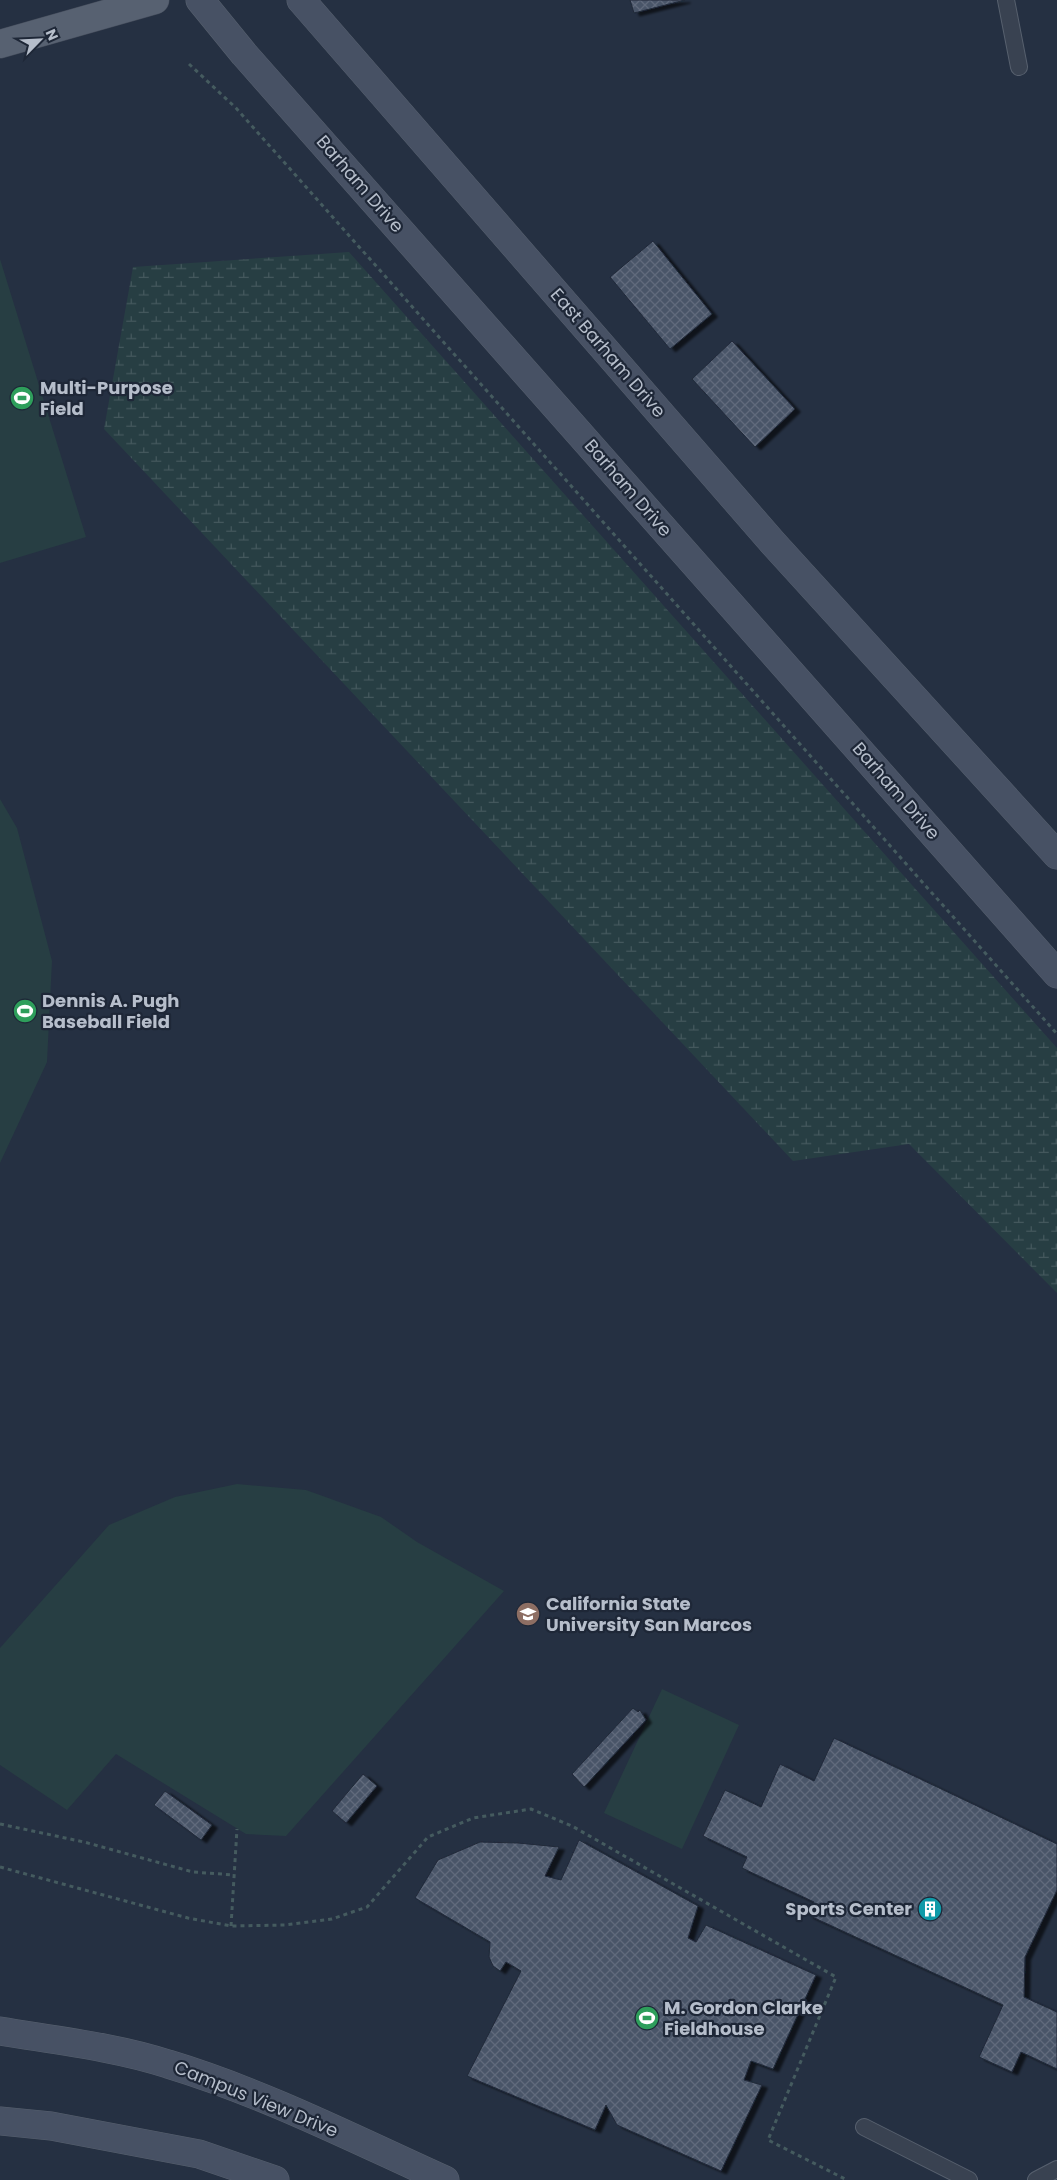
<svg xmlns="http://www.w3.org/2000/svg" width="1057" height="2180" font-family="Poppins,sans-serif">
	<style>
		.wetland { fill: url(#wetland-marsh) }
		.pitch { fill: #273e43 }
		.building { fill: url(#building-cross-hatch); stroke: #202939; filter: url(#shadow) }
		.lines { fill: none; stroke-linecap: round; stroke-linejoin: round }
		.lane-casing { stroke: #57606e; stroke-width: 18 }
		.secondary-casing { stroke: #57606e; stroke-width: 29 }
		.primary-casing { stroke: #434b5a; stroke-width: 29 }
		.path { stroke: #455b5f; stroke-width: 3; stroke-dasharray: 4 4; stroke-linecap: butt }
		.lane { stroke: #394251; stroke-width: 16 }
		.secondary { stroke: #475164; stroke-width: 28 }
		.primary { stroke: #576171; stroke-width: 28 }
		.labels { text-anchor: middle; stroke-width: 4.5; stroke-linejoin: round; paint-order: stroke }
		.street-label { font-size: 18px; fill: #b6becb; stroke: #1e2737 }
		.poi-label { font-size: 18px; font-weight: bold; fill: #b6becb; stroke: #1e2737; text-anchor: start }
	</style>
	<defs>
		<pattern id="wetland-marsh" width="20" height="14" patternUnits="userSpaceOnUse" patternTransform="scale(1.25)"><rect width="20" height="14" fill="#273e43"/><path d="M1 5h8M5 5V1M11 12h8M15 12V8" fill="none" stroke="#44585d"/></pattern>
		<pattern id="building-cross-hatch" width="8" height="8" patternUnits="userSpaceOnUse" patternTransform="scale(1.25)"><rect width="8" height="8" fill="#495468"/><path d="M0 0l8 8M0 8l8-8" fill="none" stroke="#616b7c"/></pattern>
		<filter id="shadow"><feDropShadow dx="5.5" dy="3" stdDeviation="1" flood-color="#0009"/></filter>
	</defs>
	<rect width="100%" height="100%" fill="#253042"/>
	<!-- wetland -->
	<path class="wetland" d="M349,252L1057,1048V1293L909,1144L793,1161L104,429L133,267Z"/>
	<!-- pitch -->
	<path class="pitch" d="M0,259L86,537L0,563Z
		M0,799L17,828L52,961L47,1062L0,1163Z
		M237,1484L306,1490L381,1517L417,1542L504,1591L286,1836L246,1834L116,1754L67,1810L0,1765V1648L109,1525L175,1497Z
		M662,1689L739,1725L682,1849L604,1813Z"/>
	<!-- building -->
	<path class="building" d="M630,0H685L634,13Z
		M653,241L712,314L670,349L610,277Z
		M732,341L795,409L755,447L692,379Z
		M633,1708L638,1712L640,1710L646,1720L584,1787L572,1774Z
		M834,1738L1057,1844V1890L1025,1957L1024,1997L1057,2012V2069L1021,2052L1012,2072L979,2057L1003,2005L808,1915L814,1902L742,1868L747,1857L703,1836L725,1790L761,1807L780,1764L814,1781Z
		M363,1774L377,1786L346,1823L332,1811Z
		M165,1791L212,1825L201,1840L154,1805Z
		M579,1840L698,1906L688,1938L696,1942L706,1925L816,1975L773,2069L751,2061L744,2080L762,2085L721,2171L617,2125L606,2105L595,2130L467,2076L521,1971L506,1962L500,1971L493,1966L489,1957L490,1942L415,1898L438,1860L480,1842L518,1843L559,1847L545,1876L561,1880Z"/>
	<g class="lines">
		<!-- lane casing -->
		<g class="lane-casing">
			<path id="lane" d="M1006,0L1019,67
				M864,2127L969,2180
				M1036,2180L1057,2169"/>
		</g>
		<!-- secondary casing -->
		<g class="secondary-casing">
			<path id="secondary" d="M200,0L244,54L1057,974
				M301,0L773,543L1057,855
				M0,2031C54,2040 116,2047 168,2064C264,2093 354,2139 445,2180
				M0,2121L51,2126L199,2154L275,2180"/>
		</g>
		<!-- primary casing -->
		<g class="primary-casing">
			<path id="primary" d="M0,44L155,0"/>
		</g>
		<!-- path -->
		<path class="path" d="M189,64L236,108L1057,1034
			M0,1824L84,1842L193,1872L234,1875
			M0,1867L188,1918L231,1926L285,1925L332,1919L367,1907L428,1837L473,1818L531,1809L572,1826L836,1977L768,2140L847,2180
			M231,1926L237,1829"/>
		<!-- lane -->
		<use href="#lane" class="lane"/>
		<!-- secondary -->
		<use href="#secondary" class="secondary"/>
		<!-- primary -->
		<use href="#primary" class="primary"/>
	</g>
	<!-- icons -->
	<defs>
		<g id="stadium-disc" transform="scale(1.25)"><circle r="9.5" fill="#2e9e5b" stroke="#1e2737"/><path d="M0-5a6.5 5 0 1 0 0 10a6.5 5 0 1 0 0-10ZM-3.5-1.8h7v3.6h-7Z" fill="#fff"/></g>
		<g id="university-disc" transform="scale(1.25)"><circle r="9.5" fill="#8d6e63" stroke="#1e2737"/><path d="M0-5L7-2L0 1L-7-2ZM-4 1L0 2.5L4 1V4Q0 6-4 4Z" fill="#fff"/></g>
		<g id="building-disc" transform="scale(1.25)"><circle r="9.5" fill="#0f9aa8" stroke="#1e2737"/><path d="M-4-6H4V6H1V3H-1V6H-4ZM-2.5-4.3h1.7v1.8h-1.7ZM.8-4.3h1.7v1.8H.8ZM-2.5-1h1.7V.8h-1.7ZM.8-1h1.7V.8H.8Z" fill="#fff"/></g>
	</defs>
	<g fill-rule="evenodd">
		<use href="#stadium-disc" x="22" y="398"/>
		<use href="#stadium-disc" x="25" y="1011"/>
		<use href="#university-disc" x="528" y="1614"/>
		<use href="#building-disc" x="930" y="1909"/>
		<use href="#stadium-disc" x="647" y="2018"/>
	</g>
	<g class="labels">
		<!-- street labels -->
		<g class="street-label">
			<text transform="translate(360 184) rotate(49)" y="6">Barham Drive</text>
			<text transform="translate(608 353) rotate(49)" y="6">East Barham Drive</text>
			<text transform="translate(628 488) rotate(49)" y="6">Barham Drive</text>
			<text transform="translate(896 791) rotate(49)" y="6">Barham Drive</text>
			<text transform="translate(256 2099) rotate(22)" y="6">Campus View Drive</text>
		</g>
		<!-- poi labels -->
		<g class="poi-label">
			<text x="40" y="394">Multi-Purpose<tspan x="40" dy="21">Field</tspan></text>
			<text x="42" y="1007">Dennis A. Pugh<tspan x="42" dy="21">Baseball Field</tspan></text>
			<text x="546" y="1610">California State<tspan x="546" dy="21">University San Marcos</tspan></text>
			<text x="912" y="1915" text-anchor="end">Sports Center</text>
			<text x="664" y="2014">M. Gordon Clarke<tspan x="664" dy="21">Fieldhouse</tspan></text>
		</g>
	</g>
	<!-- north arrow -->
	<g transform="translate(40 40) rotate(66)" stroke="#1e2737" stroke-width="4" paint-order="stroke">
	<path d="M0-4L9 19L0 12L-9 19Z" fill="#b6becb"/>
	<text y="-8" font-size="14" font-weight="bold" text-anchor="middle" fill="#b6becb">N</text>
	</g>
</svg>
